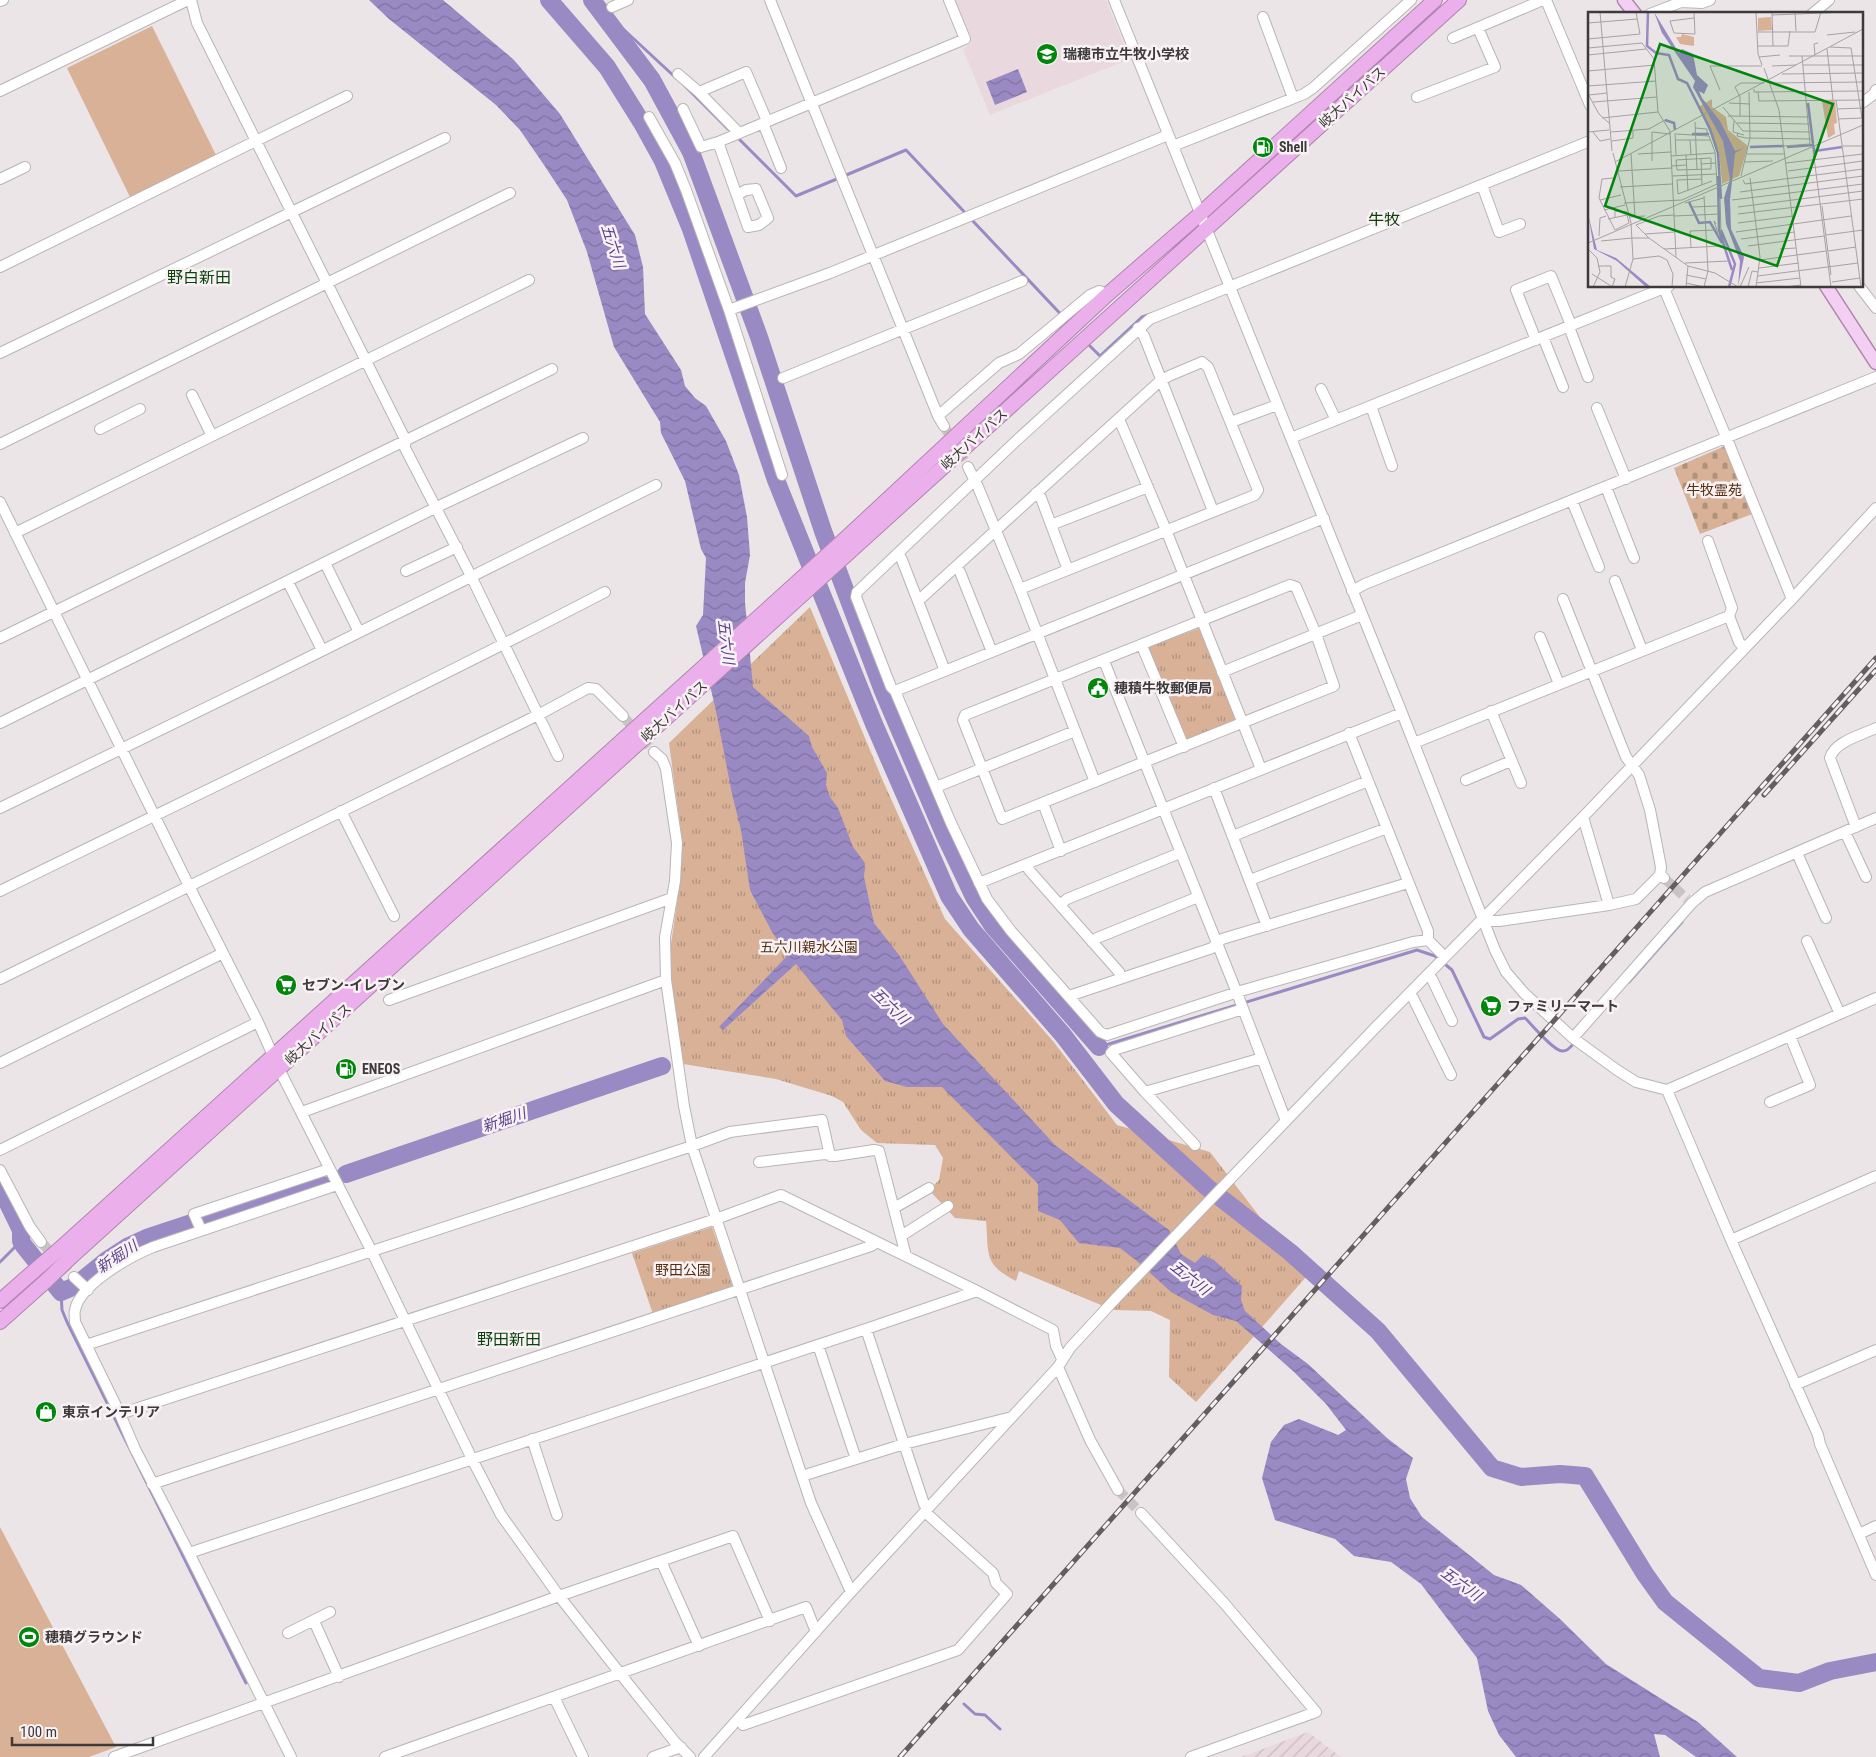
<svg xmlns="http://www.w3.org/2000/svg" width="1876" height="1757" font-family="'Roboto Condensed','Noto Sans JP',sans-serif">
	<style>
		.built { fill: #e9d9de }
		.industrial { fill: url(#industrial-furrows) }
		.grass { fill: url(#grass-tufts) }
		.cemetery { fill: url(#cemetery-stones) }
		.garden { fill: #d8b197 }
		.water { fill: url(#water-waves) }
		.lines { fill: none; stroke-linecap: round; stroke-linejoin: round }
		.stream { stroke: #9a8ac4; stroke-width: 3 }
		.river { stroke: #9a8ac4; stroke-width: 18 }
		.minor-tunnel { stroke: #c9c3c5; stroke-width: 10; stroke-dasharray: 10 5; stroke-linecap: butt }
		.minor-casing { stroke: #bab4b6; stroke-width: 12 }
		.major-casing { stroke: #ae86ae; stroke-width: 15 }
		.highway-casing { stroke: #ae86ae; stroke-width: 16 }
		.minor { stroke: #fff; stroke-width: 10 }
		.major { stroke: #f3cff4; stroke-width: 12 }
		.highway { stroke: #ebafec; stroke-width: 14 }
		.rail-casing { stroke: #635f60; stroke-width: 5 }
		.rail { stroke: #f9f2f5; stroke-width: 3; stroke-dasharray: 9; stroke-linecap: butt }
		.highway-bridge-casing { stroke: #ae86ae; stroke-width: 16; stroke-linecap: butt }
		.highway-bridge { stroke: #ebafec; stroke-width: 14 }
		.labels { text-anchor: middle; stroke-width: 5; stroke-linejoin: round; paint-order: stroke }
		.poi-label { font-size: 14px; font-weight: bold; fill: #3d3a3b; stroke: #f9f2f5; text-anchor: start }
		.street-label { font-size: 14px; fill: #3d3a3b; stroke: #f9f2f5 }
		.park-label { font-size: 14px; fill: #552f13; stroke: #f9f2f5 }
		.water-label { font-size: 15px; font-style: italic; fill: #59428a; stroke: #f9f2f5 }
		.quarter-label { font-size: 16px; fill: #0b420c; stroke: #f9f2f5 }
		.inset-river { fill: none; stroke: #9a8ac4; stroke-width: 2.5 }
		.inset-road { fill: none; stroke: #a6a1a2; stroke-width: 1 }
		.view { fill: #01860c; fill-opacity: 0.15; stroke: #01860c; stroke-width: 2.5 }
		.inset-edge { fill: none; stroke: #3d3a3b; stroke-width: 2.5 }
	</style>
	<defs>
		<pattern id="industrial-furrows" width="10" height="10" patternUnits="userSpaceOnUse" patternTransform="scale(1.25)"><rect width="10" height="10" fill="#e9d9de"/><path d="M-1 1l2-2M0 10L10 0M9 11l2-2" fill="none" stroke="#c9bbbf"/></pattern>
		<pattern id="grass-tufts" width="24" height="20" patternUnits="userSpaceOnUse" patternTransform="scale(1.25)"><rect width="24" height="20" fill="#d8b197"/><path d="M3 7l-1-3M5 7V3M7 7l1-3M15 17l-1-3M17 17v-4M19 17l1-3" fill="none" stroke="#b0917c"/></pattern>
		<pattern id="cemetery-stones" width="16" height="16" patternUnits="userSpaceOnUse" patternTransform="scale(1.25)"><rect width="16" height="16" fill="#d8b197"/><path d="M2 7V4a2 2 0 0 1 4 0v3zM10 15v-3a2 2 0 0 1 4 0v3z" fill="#b0917c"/></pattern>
		<pattern id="water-waves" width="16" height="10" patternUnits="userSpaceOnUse" patternTransform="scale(1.25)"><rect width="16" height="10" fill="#9a8ac4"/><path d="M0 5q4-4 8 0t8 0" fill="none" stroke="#7f72a0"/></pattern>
	</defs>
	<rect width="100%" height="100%" fill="#ece5e7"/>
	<!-- built -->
	<path class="built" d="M954,0H1106L1130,59L990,115L963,49L971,43Z"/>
	<!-- industrial -->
	<path class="industrial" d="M1308,1732L1341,1757H1241Z"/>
	<!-- grass -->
	<path class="grass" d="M810,607L883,781L945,919L1053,1041L1117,1125L1210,1152L1306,1277L1196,1402L1169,1377L1170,1320L1151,1311L1113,1310L1019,1271L1016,1281C983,1264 989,1254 986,1221L955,1218L929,1190L939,1180L943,1158L935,1145L877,1143L861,1130L843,1102L832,1096L776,1079L683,1064L668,964L680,883L682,840L669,743Z
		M1197,629L1201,630L1236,718L1234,721L1187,740L1183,736L1148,651L1150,646Z
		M712,1227L733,1287L653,1314L632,1253Z"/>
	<!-- cemetery -->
	<path class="cemetery" d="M1727,445L1755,513L1700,534L1674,468Z"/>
	<!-- garden -->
	<path class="garden" d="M152,26L216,155L130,197L67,68Z
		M0,1527L116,1747L89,1757H0Z"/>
	<!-- water -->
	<path class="water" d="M369,0H443L514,60L560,114L635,235L643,267L645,314L681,370L685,386L695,398L706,406L726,441L739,475L747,517L750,555L745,583V602L753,687L809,736L812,747L827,773L826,785L830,797L838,808L853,847L865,863L864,877L874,923L899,955L943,1024L1055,1145L1169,1230L1181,1254L1195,1263L1203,1255L1214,1260L1242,1286L1241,1300L1245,1311L1281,1344L1308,1364L1387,1438L1413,1458L1406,1479L1410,1498L1422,1517L1494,1575L1521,1585L1560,1619L1606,1664L1698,1722L1737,1757H1696L1665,1735L1654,1734L1660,1757H1516L1499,1735L1488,1711L1477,1658L1421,1584L1391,1562L1354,1556L1335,1539L1275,1520L1262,1478L1271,1442L1284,1425L1299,1419L1338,1435L1346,1430L1326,1404L1293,1371L1236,1321L1213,1315L1171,1292L1137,1261L1120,1248L1079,1243L1060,1220L1038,1211V1184L942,1087H907L885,1081L846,1036L842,1020L796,964L723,1030L719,1027L788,955L772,932L750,890L741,830L732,794L716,711L696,626L703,615L706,558L701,549L685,481L661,433L660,422L614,347L587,252L567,200L544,165L520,130L496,105L389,19Z
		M1018,69L1027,92L995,105L986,82Z"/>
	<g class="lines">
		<!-- stream -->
		<path class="stream" d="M616,31L621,27L676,78
			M684,85L729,130
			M736,136L796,196L906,150L1070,324
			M1086,342L1100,356L1142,317L1151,314
			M1629,982L1682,922
			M1099,1047L1417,950L1435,956L1452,970L1484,1037L1490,1039L1518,1019L1525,1018C1533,1026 1553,1050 1562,1051C1568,1052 1572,1045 1575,1042
			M0,1262L21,1241
			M61,1292L62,1310L67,1322L246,1683
			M964,1704L975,1714L985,1715L1000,1729"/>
		<!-- river -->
		<path class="river" d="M549,0L607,67L642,123L663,161L691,229L776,480L874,724L949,896L971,929L1063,1035L1116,1104L1208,1188L1290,1252L1378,1331L1492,1468L1521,1477L1560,1474L1585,1476L1645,1574L1665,1602L1759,1678L1799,1683L1830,1671L1876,1662
			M592,0L652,80L691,152L759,337L823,531L883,691L945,836L974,897L993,926L1099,1047
			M346,1174L662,1066
			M0,1187L21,1230V1241L24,1246L61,1292L75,1286L107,1260L127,1247L149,1237L322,1180"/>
		<!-- minor-tunnel -->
		<path class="minor-tunnel" d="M944,426L968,467
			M623,716L654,752
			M1664,878L1687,899
			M41,1242L74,1277
			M1118,1490L1141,1513"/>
		<!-- minor casing -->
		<g class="minor-casing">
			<path id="minor" d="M191,0L197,23L405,439V448L471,576L558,756
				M770,0L938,416L944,426
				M1114,0L1402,713L1495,950L1506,972L1524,993L1573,1038L1617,1070L1636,1082L1667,1090L1876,998
				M1546,0L1590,105
				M0,1L3,0
				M612,7L628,0
				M1650,14L1681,2L1702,3L1710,0
				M1812,14L1829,0
				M1263,17L1293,98
				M1453,38L1543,0
				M678,74L699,92L739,133
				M0,91L188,0
				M699,92L746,72L767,121
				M1417,97L1495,67L1478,28
				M1862,103L1874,94L1876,90
				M683,109L701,147L718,142L748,227L759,225L768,218L756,189L746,190L737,195
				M649,117L675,163L686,190L729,310L782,475
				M763,123L781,168
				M718,142L965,39L949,0
				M1173,146L1304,94L1313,88L1411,0
				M0,179L25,167
				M1482,185L1499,232L1520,224
				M0,267L347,96
				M1663,286L1727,439L1792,599
				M1859,286L1876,308
				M729,310L830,273L1168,135
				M1569,327L1588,377
				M1138,328L1144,336L1213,511
				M1543,337L1563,387
				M1536,340L1516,290L1551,276L1571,325
				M0,353L445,138
				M783,378L1022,281
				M1321,389L1336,420
				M192,395L212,436
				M1371,406L1392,466
				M1597,408L1626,479
				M938,416L999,363L1019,354L1090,295L1099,291L1108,294
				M1119,419L1166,530L1261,769
				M1231,422L1277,405
				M100,429L140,409
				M1291,438L1669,286
				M0,444L510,193
				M968,467L978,487L1020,589L1095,782
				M1606,487L1634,558
				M1036,493L1041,498L1068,570
				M1572,501L1599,567
				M0,502L189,886L258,1022L279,1069L372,1252L472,1459L501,1515L559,1596L630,1686L675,1742L690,1757
				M1051,525L1148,487
				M15,533L529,280
				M1708,541L1732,608L1729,616L1739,642L1744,648
				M898,553L902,560L945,671
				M325,563L359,632
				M956,567L960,572L992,652
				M406,571L457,547
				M1615,581L1642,650
				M288,582L322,650
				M1290,585L1296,587L1316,634L1334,686L1002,819L963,720L965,715Z
				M1352,591L1365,584L1876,377
				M1563,599L1626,757L1639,775L1650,810L1661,867L1660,875
				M918,601L1160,381L1169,376L1202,362L1208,367L1258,490L1255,495L1020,589
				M1540,637L1559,684
				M0,638L552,369
				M1142,646L1184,747
				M1104,661L1237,993L1286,1121
				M1222,672L1362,615
				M895,691L1324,518
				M1491,711L1521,783
				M0,723L437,507L583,438
				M1349,733L1428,931V940L1445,957
				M1414,743L1729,616
				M654,752L662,759L666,769L677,843L675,881L665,937L666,980L684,1106L692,1146L811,1503L851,1592
				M1466,780L1511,761
				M936,787L1075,731
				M1214,788L1267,926
				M1043,803L1061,851
				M0,808L271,676L656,485
				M341,811L394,916
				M1583,817L1609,905
				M1856,827L1830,758C1835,741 1862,735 1876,728
				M1845,832L1866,877
				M1233,836L1368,781
				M1797,853L1826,918
				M1027,864L1029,870L1119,972L1121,978
				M1250,880L1387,828
				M979,883L1402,713
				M0,891C202,792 405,696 605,592
				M1060,905L1067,899L1180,853
				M1483,920L1499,921L1609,905L1636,899L1660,875L1664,878
				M1428,940L1413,942L1244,990L1107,1035L1100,1032L1011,931L987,899L951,823L895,691L891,687L856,597L857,592L1017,440L1150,319L1590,141
				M1807,941L1840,1014
				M1092,942L1097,938L1198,897
				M1428,975L1432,979L1452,1021
				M0,979L538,715L588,688L596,689L623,716
				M1409,994L1413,998L1451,1075
				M1069,996L1212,948L1222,939L1408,883
				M389,1000L672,898
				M1243,1009L1114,1050L1111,1053L1145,1092L1262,1058
				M1573,1038L1692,903L1705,892L1876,818
				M0,1063L223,953
				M1667,1090L1731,1240L1818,1435L1820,1444L1876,1575
				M1145,1092L1195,1145
				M1770,1102L1810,1085L1790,1036
				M302,1112L666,980
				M0,1150L258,1022
				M759,1162L825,1154L835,1156L874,1150L879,1151L906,1256
				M0,1170L30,1227L41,1242
				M894,1208L929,1188
				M201,1230L194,1214L329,1169
				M901,1236L948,1206
				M1731,1240L1876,1176
				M74,1277L88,1290
				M866,1329L924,1504L927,1508
				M86,1345L692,1146L730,1132L822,1120L830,1156
				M818,1345L856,1459
				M1058,1367L1090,1440L1118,1490
				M1795,1385L1876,1350
				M120,1414L716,1219L781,1195L977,1291L1053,1330L1056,1346L1062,1359
				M532,1439L557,1515
				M802,1476L904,1444L1012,1417
				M152,1484L871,1246L877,1242
				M1141,1513L1224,1603L1316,1712L1191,1757
				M1859,1534L1876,1526
				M189,1553L866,1329L977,1291
				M661,1561L699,1646
				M314,1621L339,1677
				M288,1633L330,1612
				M554,1697L583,1757
				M743,1725L958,1650L1007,1594L996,1583L993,1573L925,1512
				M114,1757L559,1596L733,1536L770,1621
				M291,1757L189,1553L135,1449L120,1414L75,1322C75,1318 74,1313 75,1310C80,1284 131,1256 153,1247L337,1185
				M385,1757L806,1607L816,1632
				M653,1757L681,1747
				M704,1757L851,1592L1058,1367L1070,1348L1117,1297L1376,1027L1583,817L1792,599L1876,508"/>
		</g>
		<!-- major casing -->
		<g class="major-casing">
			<path id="major" d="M1624,0L1635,14
				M1826,286L1876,363"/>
		</g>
		<!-- highway casing -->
		<g class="highway-casing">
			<path id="highway" d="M63,1246L845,539L1108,294L1200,214L1435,0
				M71,1257L1459,0
				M0,1301L34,1271
				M0,1322L46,1281"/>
		</g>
		<!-- minor -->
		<use href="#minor" class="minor"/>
		<!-- major -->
		<use href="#major" class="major"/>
		<!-- highway -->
		<use href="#highway" class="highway"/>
		<!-- rail casing -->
		<g class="rail-casing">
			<path id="rail" d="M1764,795L1876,670
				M900,1757L1876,658"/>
		</g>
		<!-- rail -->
		<use href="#rail" class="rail"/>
		<!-- highway-bridge casing -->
		<g class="highway-bridge-casing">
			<path id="highway-bridge" d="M34,1271L63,1246
				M46,1281L71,1257"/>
		</g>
		<!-- highway-bridge -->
		<use href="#highway-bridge" class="highway-bridge"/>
	</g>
	<!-- icons -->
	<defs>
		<g id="school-disc" transform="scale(1.125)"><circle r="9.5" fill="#01860c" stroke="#f9f2f5"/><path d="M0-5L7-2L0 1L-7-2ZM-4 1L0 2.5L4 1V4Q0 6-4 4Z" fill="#fff"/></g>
		<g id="fuel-disc" transform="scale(1.125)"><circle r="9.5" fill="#01860c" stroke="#f9f2f5"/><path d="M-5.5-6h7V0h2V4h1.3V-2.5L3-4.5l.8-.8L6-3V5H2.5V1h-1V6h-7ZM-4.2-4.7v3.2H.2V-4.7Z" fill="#fff"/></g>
		<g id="civic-disc" transform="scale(1.125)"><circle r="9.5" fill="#01860c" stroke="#f9f2f5"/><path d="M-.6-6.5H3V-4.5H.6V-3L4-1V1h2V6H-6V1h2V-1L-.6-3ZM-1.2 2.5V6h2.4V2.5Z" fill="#fff"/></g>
		<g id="supermarket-disc" transform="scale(1.125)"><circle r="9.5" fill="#01860c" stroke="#f9f2f5"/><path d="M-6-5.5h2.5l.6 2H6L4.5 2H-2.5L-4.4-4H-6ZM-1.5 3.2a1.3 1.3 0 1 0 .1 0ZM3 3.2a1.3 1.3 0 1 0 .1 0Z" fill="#fff"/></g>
		<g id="shop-disc" transform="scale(1.125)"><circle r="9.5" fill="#01860c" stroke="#f9f2f5"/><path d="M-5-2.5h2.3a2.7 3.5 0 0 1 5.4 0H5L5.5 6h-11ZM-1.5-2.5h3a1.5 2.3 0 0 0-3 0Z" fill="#fff"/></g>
		<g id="stadium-disc" transform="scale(1.125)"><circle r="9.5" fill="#01860c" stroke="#f9f2f5"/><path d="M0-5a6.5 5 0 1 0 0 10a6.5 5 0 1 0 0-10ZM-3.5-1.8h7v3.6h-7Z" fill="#fff"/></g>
	</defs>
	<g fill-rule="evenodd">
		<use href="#school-disc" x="1047" y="54"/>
		<use href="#fuel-disc" x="1263" y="147"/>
		<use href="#civic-disc" x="1098" y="688"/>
		<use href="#supermarket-disc" x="286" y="985"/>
		<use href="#supermarket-disc" x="1491" y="1006"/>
		<use href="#fuel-disc" x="346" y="1069"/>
		<use href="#shop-disc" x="46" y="1412"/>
		<use href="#stadium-disc" x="29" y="1637"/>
	</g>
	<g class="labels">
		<!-- poi labels -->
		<g class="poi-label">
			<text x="1063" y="59">瑞穂市立牛牧小学校</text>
			<text x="1279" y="152">Shell</text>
			<text x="1114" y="693">穂積牛牧郵便局</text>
			<text x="302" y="990">セブン-イレブン</text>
			<text x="1507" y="1011">ファミリーマート</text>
			<text x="362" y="1074">ENEOS</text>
			<text x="62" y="1417">東京インテリア</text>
			<text x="45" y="1642">穂積グラウンド</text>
		</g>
		<!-- street labels -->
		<g class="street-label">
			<text transform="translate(1352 97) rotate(-42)" y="5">岐大バイパス</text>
			<text transform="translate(974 439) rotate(-42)" y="5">岐大バイパス</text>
			<text transform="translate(674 711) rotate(-42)" y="5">岐大バイパス</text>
			<text transform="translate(318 1034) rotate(-42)" y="5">岐大バイパス</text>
		</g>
		<!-- park labels -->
		<g class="park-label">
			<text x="1714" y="495">牛牧霊苑</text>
			<text x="809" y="952">五六川親水公園</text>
			<text x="683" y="1275">野田公園</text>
		</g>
		<!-- water labels -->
		<g class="water-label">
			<text transform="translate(613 246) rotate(72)" y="5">五六川</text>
			<text transform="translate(726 642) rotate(83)" y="5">五六川</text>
			<text transform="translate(890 1006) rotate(44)" y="5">五六川</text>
			<text transform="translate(504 1120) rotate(-19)" y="5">新堀川</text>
			<text transform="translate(117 1257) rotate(-33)" y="5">新堀川</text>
			<text transform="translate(1190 1278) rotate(38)" y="5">五六川</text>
			<text transform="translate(1461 1584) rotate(36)" y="5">五六川</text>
		</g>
		<!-- quarter labels -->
		<g class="quarter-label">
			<text x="1384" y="225">牛牧</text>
			<text x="199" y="283">野白新田</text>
			<text x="509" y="1345">野田新田</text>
		</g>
	</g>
	<!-- overview -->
	<g transform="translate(1588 12)">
		<rect width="275" height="275" fill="#ece5e7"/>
		<path d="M124,87V95L138,105L140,118L160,134L151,164L134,172L131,139L110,95Z" fill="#d8b197"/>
		<path d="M94,22L106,25V34L92,32L88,25H93Z" fill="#d8b197"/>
		<path d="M183,5L184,18L170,19V6ZM234,89H247L249,111L246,112L247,122L240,126Z" fill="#d8b197"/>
		<path d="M66,0L91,41L94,37L105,42L109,63L120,73L116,82L111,79L114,86L132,109L147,139L156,136L147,141L142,188L143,217L156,245L150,275L152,249L138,212L136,186L142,167L135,129L105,75L107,69L74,21ZM0,202L9,238L28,246L63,275H58L29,249L6,237Z" fill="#9a8ac4"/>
		<path class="inset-river" d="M60,0L59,34L68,41L81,43L90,67L99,71L122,117L130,141L133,187M220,91L225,132M77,108L86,111L87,118M104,122H121M162,135L195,134M199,135L225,133L227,142M227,139L254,135M130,164L131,218L144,258M101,190L111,211L122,210L134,231M133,218L147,252L141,275"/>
		<path class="inset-road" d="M12,0L24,139M106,0L107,22M168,0L170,42L174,53M184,0L185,34M207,0L208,19M184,3L261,0M106,6L82,9L86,21L107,22M0,11L49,7M169,20H227L233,0M239,23L267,20M0,27L52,22L48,0M170,34H200L202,19M242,35L263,36L274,106M0,36L54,31L66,47L70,100L82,119L88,245M239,37L245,88M0,43L58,37M227,43L226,32L230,31M201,44H275M214,44L222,132M171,45L192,43M215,53H275M184,54L208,53M176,56L191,98L213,275M0,59L67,53M194,62L275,61M182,71L275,70M0,74L68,69M166,77V80L275,79M132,78L122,54H174M170,80L171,89L275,88M0,82L11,102L22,112M1,83L19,81M152,85L147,75L153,71H176M248,88L273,275M5,90L69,85M141,91L162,92M135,95L155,119L223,120M249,97L275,96M140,104L221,105M152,104V85M14,106L70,100M250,107L274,106M146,109L145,120L156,123M107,110L109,158M149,111L222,112M107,116L119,117V122M0,120L21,118M5,120L12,129L22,127M23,120L61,117L77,108M64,120V149M64,120L82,122M87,121L88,143M150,121L149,124L158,126L224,127M88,128H122M102,128L103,143M24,129L45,126V119M196,134L222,132M255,134H275M225,138L243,275M25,141L43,211L45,247L37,275M43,142L47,205M50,142L83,140M159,142H197M98,143L100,179M83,144L127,141M123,146V157L89,158L88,148ZM113,147L114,173M27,150L275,17M157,150L185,149M198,151L275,142M113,152L128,151M83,154L98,153M30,159L84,156M200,159L275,149M28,162L26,166L14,167L11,186L27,218L41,211L39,203M84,164L129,162M153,164L162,126L161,80M162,166L172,245L168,275M114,167L89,168L90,182L124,169M155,168L157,172L275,157M32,175L84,172M152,180L275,164M116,184L120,259L116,275M132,185L133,222M12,188L33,183M144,188L275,172M36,191L94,188L129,172L127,140L121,124L88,122M97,191L116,186M234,194L243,263M104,195L129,194M150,195L275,179M16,198L37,193M150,202L275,187M86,204L132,202M27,205V199L39,200M41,205L57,204M20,207L39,203M150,211L205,204M128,212L126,209L130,222M148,220L263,204M57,222L87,220M238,223L275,218M11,224L12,206L18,204M44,226H61L100,254L127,261L150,275M61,226L48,213L71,204L86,203M153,227L207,220M13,229L44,226M0,231L275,113M160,234L236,224M103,235L102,219L128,218M0,237L9,246L12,260L5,275M76,237L133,234M192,237L208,236M240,239L268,235M71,244L79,248L85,262L84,275M45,247L71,244M172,248L238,239M97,251L141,249M10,254H23V265L27,267L24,275M171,256L211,251M4,262L23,274M98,263L118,267M170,264L270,251M244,270L272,266M98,271L116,275M168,271L212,266M98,275L100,254M152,275L161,255M160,275L164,259L170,260M198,275L213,273"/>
		<path class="view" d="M72,32L245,92L189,254L17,194Z"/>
		<rect width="275" height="275" class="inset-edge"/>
	</g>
	<!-- scale -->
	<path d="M12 1737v8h141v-8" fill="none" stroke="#3d3a3b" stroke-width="2.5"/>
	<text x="20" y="1737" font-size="15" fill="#3d3a3b" stroke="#f9f2f5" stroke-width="4" paint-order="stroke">100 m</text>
</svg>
